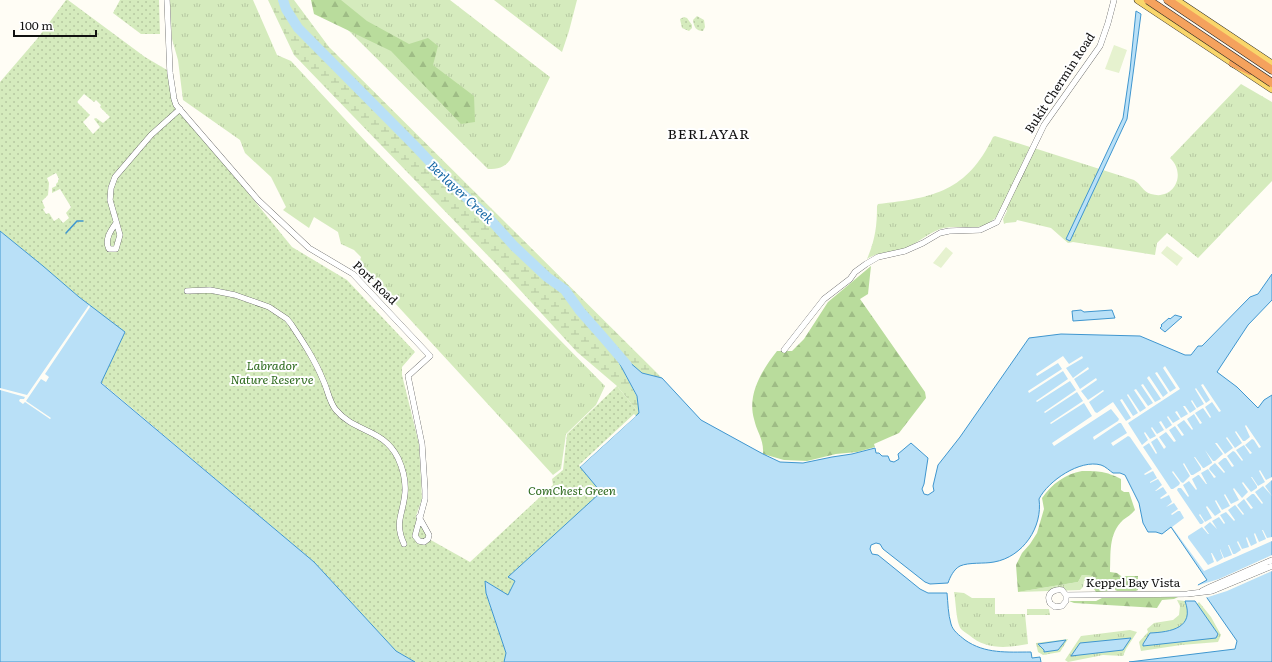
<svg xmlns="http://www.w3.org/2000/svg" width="1272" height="662" font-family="Literata,serif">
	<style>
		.grass { fill: url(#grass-tufts) }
		.forest { fill: url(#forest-firs) }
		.wetland { fill: url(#wetland-marsh) }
		.park { fill: url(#park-dots); fill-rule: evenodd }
		.pitch { fill: #e6f2cf }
		.water { fill: #b9e0f7; stroke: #3f96cf }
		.pier { fill: #fffdf5 }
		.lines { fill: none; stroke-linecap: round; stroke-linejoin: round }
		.stream { stroke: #3f96cf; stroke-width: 1.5 }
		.river { stroke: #b9e0f7; stroke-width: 10 }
		.minor-casing { stroke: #444; stroke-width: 6 }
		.major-casing { stroke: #222; stroke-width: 8 }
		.highway-casing { stroke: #222; stroke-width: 9 }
		.minor { stroke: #fff; stroke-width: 5.5 }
		.major { stroke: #f9d66b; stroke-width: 7 }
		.highway { stroke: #f5a25d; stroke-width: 8 }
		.highway-bridge-casing { stroke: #222; stroke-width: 9; stroke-linecap: butt }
		.highway-bridge { stroke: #f5a25d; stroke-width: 8 }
		.labels { text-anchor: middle; stroke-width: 4; stroke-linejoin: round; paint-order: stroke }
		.street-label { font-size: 12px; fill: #111; stroke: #fff }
		.park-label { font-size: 12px; font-style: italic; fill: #2f6b1f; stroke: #fff }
		.water-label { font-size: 13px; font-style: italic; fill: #1768a6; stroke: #fff }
		.quarter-label { font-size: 14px; letter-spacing: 1px; fill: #111; stroke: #fff }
	</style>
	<defs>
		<pattern id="grass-tufts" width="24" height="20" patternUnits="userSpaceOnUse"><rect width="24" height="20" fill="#d5ebbd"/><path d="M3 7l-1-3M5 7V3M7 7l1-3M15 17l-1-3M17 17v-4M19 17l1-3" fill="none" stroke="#b6c8a1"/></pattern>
		<pattern id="forest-firs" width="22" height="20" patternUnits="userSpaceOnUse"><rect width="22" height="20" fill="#b9dc9c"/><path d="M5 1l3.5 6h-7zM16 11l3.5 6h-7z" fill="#9ebc85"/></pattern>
		<pattern id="wetland-marsh" width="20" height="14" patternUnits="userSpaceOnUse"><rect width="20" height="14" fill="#d5ebbd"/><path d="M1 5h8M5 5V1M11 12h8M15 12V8" fill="none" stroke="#b6c8a1"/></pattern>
		<pattern id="park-dots" width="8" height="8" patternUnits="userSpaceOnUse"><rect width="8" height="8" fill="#d5ebbd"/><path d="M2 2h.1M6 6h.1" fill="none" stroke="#b6c8a1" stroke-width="1.8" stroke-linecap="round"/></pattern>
	</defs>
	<rect width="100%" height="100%" fill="#fffdf5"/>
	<!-- grass -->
	<path class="grass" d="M170,0H253L277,55L291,61L367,143L605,386L596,405L566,434L561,469L553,475L359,264L361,257L354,250L341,244L338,232L314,217L309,228L283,210L286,207L271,177L245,153L240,140L183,100L178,60L172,39Z
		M328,0H450L550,77L510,160C504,168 498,169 488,169L346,28Z
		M494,0H577L569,31L562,52Z
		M1241,84L1272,102V181L1198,258L1167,233L1157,243L1155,255L1073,242L1068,243L1051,228L1017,220L1016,222L1006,223L1004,224L1003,219L1007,211L1006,208L1034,148L1134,180C1141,184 1143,192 1151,194C1174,201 1187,174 1170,158Z
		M995,136L1030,147L999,214C981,235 967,224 944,228C930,231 919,243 905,248C893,253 879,251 867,259C875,240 877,227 877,206L878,204C934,198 967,191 993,137Z
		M1082,575L1093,576L1092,580L1084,581L1083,587L1080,590L1018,592L1078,582Z
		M954,592L964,593L972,598H995V614H1025L1028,644C1007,648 986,650 969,635C966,633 963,631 961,629C956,622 956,602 954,592Z
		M1177,600L1185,601C1195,629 1171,632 1150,633L1218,634L1197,604L1199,602L1211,617L1221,635L1218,642L1181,645L1141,651L1139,642L1148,632L1147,629L1154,623L1173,620L1179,615L1180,606Z
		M1027,609H1049L1050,615H1027Z
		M1130,630L1137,632L1126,649L1123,656L1103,655L1068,662L1065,660L1081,636Z
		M1068,639L1060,652L1043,655L1038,652L1036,643Z"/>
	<!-- forest -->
	<path class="forest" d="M311,0H341L367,21L409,44L428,38L438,46L433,65L474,96L475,122L461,124L391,51L314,14Z
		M871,266L868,294L860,299L925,392L926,398L899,433L874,444L875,447L857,452L836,454L807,461L784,460L763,454C764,439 757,433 754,419C747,394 762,370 777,351H792L804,339L828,302Z
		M1082,471C1099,471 1105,471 1121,479V490L1124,492H1129L1135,510C1132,514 1127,517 1123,520C1108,534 1111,554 1110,572L1117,573L1121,576H1138V590L1136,591H1117L1115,590L1116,583L1111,584L1110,591L1096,592L1094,589L1093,576L1082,575L1078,582L1018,592L1016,565L1022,553L1030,544L1037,533L1044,509L1042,498C1052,484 1065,474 1082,471Z
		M1178,597L1174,599L1162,600L1157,608L1074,603L1069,601H1096L1102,598Z"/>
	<!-- wetland -->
	<path class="wetland" d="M268,0H294L329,47L662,378L642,373L620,354L616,357L637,397L639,413L617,386L577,352L496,264L294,55Z"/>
	<!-- park -->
	<path class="park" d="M66,0H68L145,57L167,70L175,106L236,178L292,247L347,280L415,352L402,367V375L419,444L422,499L416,516L426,529L429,539L470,562L553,485L552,479L563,470L567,434L617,386L639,413L580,467L600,491V493L509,577L515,581L508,595L485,581L486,593L506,653L504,662H415L396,651L314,562L101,382L125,332L79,297L43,266L0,231V82L37,39ZM84,94L94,102L96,100L101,105L100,107L110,117L103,123L96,118L94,119L100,127L93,134L83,122L90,115L77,102ZM56,173L59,179L58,180V182L56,184V186L52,188V193L60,189L71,207L66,213L69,218L63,223L59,218L54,221L49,213L46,214L43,209L45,208L42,201L48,195L49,183L47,178Z
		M120,0H159L160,34H141L113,13Z
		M697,16L704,20L705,27L703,31C696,31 694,27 693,20Z
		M684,17L687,18L692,25V28L689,31L682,28L680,19Z"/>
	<!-- pitch -->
	<path class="pitch" d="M1114,45L1127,50L1119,73L1105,69Z
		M1167,246L1183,258L1177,266L1161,253Z
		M946,247L953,253L941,268L933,263Z"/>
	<!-- water -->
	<path class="water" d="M1136,11L1141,14L1127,119L1070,241L1066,239L1123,118L1130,70Z
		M0,231L43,266L79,297L125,332L101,383L314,562L396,651L415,662H0Z
		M1272,274V300L1248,325L1217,372L1237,387L1258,408L1264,400L1272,395V662H1129L1235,649L1237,641L1198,585L1207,580L1171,527L1162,534L1156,532H1148L1143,523L1139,503L1125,475L1120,473H1113C1110,471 1105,466 1101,465C1080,459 1048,481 1039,499C1043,527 1023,557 994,562C984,564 969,562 960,566C954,569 950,577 948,583L930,584L925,582L883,549L880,544L876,543L871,545L870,549L872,554L878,555L920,589L928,593H947C948,603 948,614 951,624C953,631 959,635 965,640C985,654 1007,652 1031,652L1032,658L1040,657L1041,662H504L506,653L486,593L485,581L508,595L515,581L508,577L600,493V491L580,467L639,413L637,396L616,357L620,354L642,373L662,378L701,420L763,454L780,462L803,463L832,457L852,454L875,448L876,453H879L882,456H888L890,461L894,462L899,459L898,454L911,443L928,458L924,484L922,489L924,494L928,495L934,491L933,486L938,465L960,437L1029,338L1061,334L1140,336L1185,355H1191L1198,346H1202L1250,297L1258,294Z
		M1081,310L1084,312L1112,310L1115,318L1073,321L1072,311Z
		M1175,315L1182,317L1165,332L1160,328L1162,326L1161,325L1169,318L1170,319Z
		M1185,601H1195L1218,634L1216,638L1143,646V644L1150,633C1171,632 1195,628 1185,601Z
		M1131,638L1123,650L1071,656L1080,643Z
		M1066,640L1058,650L1044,652V650L1038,644Z"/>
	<!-- pier -->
	<path class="pier" d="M89,305L90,307L45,374L49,377L46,382L41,379L26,401L51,418L50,419L25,402L23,404L19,401L20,399H24L25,397L0,390V388L27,395Z
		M1063,356L1069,364L1082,356L1083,358L1066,368L1073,378L1088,367L1089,369L1074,379L1080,389L1096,378L1097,380L1081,391L1088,400L1103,390L1104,391L1089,402L1095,412L1097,413L1113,402L1126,421L1131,418L1120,400L1122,399L1133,416L1138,413L1127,395L1128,394L1140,412L1146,408L1134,390L1136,389L1148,406L1153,403L1141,385L1143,384L1155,402L1161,399L1147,378L1149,376L1163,397L1168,393L1155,373L1157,372L1170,392L1176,388L1163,368L1165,366L1180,389L1128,423L1142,445L1148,440L1144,433L1145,432L1150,439L1156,436L1151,428L1152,427L1157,434L1164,430L1159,422L1161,421L1166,429L1172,425L1167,417L1168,416L1173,423L1180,419L1175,412L1177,411L1181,418L1188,414L1183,406H1185L1190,413L1196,409L1191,401L1192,400L1197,408L1204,404L1195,389L1196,388L1206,403L1210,400L1201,385L1203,384L1221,411L1219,412L1212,402L1205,407L1211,417L1210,418L1203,408L1195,413L1202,423L1200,424L1194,414L1187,419L1193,429L1192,430L1184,420L1177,425L1184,435L1182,436L1175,426L1169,430L1176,441L1174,442L1166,432L1159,437L1166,447L1164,449L1157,438L1151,442L1157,453L1156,454L1149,443L1143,447L1171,489H1173L1179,485L1180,483L1172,472L1173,471L1181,482L1183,483L1190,476L1183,464L1184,463L1191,475H1193L1201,470V468L1194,457H1195L1203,468H1204L1212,463V462L1205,450L1213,461H1215L1223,454L1215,443H1217L1225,454L1233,448L1226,438L1227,437L1235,448L1242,443L1235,432L1236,431L1243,441H1245L1250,437L1245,426L1246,425L1261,447L1259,448L1254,440L1252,439L1245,445L1252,453L1250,454L1244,445L1236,450L1243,460L1242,461L1235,452L1233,451L1227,456L1234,466L1232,467L1226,458H1224L1218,463L1225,472L1224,473L1215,463L1210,467L1209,469L1216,477L1214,478L1208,469L1201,473L1207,484H1206L1199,475H1198L1192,479L1197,489L1196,490L1189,481L1183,485L1189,496L1188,497L1181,488H1178L1177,490L1200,524H1202L1204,522L1199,515L1200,514L1205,522L1212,518L1206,507L1207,506L1215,516L1221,512L1215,501L1216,500L1222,510L1230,506L1224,495L1225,494L1231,504L1239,500L1233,489L1234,488L1242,498L1248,492L1242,483L1243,482L1251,492L1257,488V486L1251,477H1252L1258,486L1265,482L1259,471L1260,470L1266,480L1272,477V480L1265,486L1272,496L1263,486L1255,492L1263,503L1262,504L1254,494H1252L1246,499L1253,508L1251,509L1244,499L1237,505L1244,514L1243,515L1236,506L1235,505L1228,510L1235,520L1234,521L1226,512L1220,515L1225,523L1224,524L1219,517L1212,521L1217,529L1210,522L1204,527L1209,534H1208L1202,527L1188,536V538L1208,565L1214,562L1211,553H1212L1217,562L1223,558L1220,550V549L1224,558L1232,555L1228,545H1229L1233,554H1235L1241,550L1237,542L1238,541L1242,549L1249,547L1246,538L1247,537L1251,546L1257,543L1254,534L1255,533L1259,542L1266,539L1262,530H1263L1267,538L1272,537V541L1204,571L1172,527L1184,518L1180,511H1178L1172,515L1171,514L1178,509L1174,503L1166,507L1172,502L1169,495L1161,499L1160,498L1167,493L1163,487L1156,491H1155L1162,485L1158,479L1150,483V482L1157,478L1153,471L1145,475L1144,474L1152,469L1130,437L1128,436L1113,446L1111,443L1127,433L1121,423H1119L1094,440L1093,437L1118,421L1119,419L1111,409L1054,446L1052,443L1092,416L1084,403L1051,424L1050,423L1083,401L1077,392L1045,413L1044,412L1076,390L1070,381L1037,402L1036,401L1068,379L1063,371L1029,393L1028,391L1062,369L1058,363L1037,376L1036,374Z
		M634,414L636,416L580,467L579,465Z
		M1272,555V562L1228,582L1272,565V571L1227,591L1205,598L1196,586L1219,579Z"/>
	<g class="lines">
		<!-- stream -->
		<path class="stream" d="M66,233L77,221H83"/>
		<!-- river -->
		<path class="river" d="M283,0L286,9L298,28L416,147L447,180L487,216L514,246L547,277L565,290L580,311L603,337L627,365"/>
		<!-- minor casing -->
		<g class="minor-casing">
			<path id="minor" d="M167,0L170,73L174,99L176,105L258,200L309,248L353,274L430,356L408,376L422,444L425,490V499L415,536L419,541L424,542L428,539L429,535L419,517
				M116,223C111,230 104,240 109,249H116L120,235L110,200L111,188L115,177L151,135L180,109
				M187,291L210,290L235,295L269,307L287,319L291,324C303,342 315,360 323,380C328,390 329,402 336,410C355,433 383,428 398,458C403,469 406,481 405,493C403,515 394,522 404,544
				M784,350L824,299L850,279L855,272L866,264L878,257L905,251L923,243L940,233L949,231L980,230L997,222L1044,125L1100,46L1108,23L1114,0
				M1202,591L1210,587L1272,560
				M1066,595V601L1062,606L1055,607L1050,603C1046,594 1053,589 1062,590L1066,595L1187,594L1212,591L1272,566"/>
		</g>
		<!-- major casing -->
		<g class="major-casing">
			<path id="major" d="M1138,0L1272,89
				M1176,0L1272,64"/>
		</g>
		<!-- highway casing -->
		<g class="highway-casing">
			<path id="highway" d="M1168,0L1272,70
				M1233,63L1250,71"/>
		</g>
		<!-- minor -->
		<use href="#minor" class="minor"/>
		<!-- major -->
		<use href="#major" class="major"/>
		<!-- highway -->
		<use href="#highway" class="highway"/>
		<!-- highway-bridge casing -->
		<g class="highway-bridge-casing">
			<path id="highway-bridge" d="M1148,0L1272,83"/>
		</g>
		<!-- highway-bridge -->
		<use href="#highway-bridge" class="highway-bridge"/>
	</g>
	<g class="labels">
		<!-- street labels -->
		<g class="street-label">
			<text transform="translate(1060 83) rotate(-57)" y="4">Bukit Chermin Road</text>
			<text transform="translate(375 283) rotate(44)" y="4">Port Road</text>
			<text x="1133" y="587">Keppel Bay Vista</text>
		</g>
		<!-- park labels -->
		<g class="park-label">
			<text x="272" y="370">Labrador<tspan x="272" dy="14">Nature Reserve</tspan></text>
			<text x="572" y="495">ComChest Green</text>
		</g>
		<!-- water labels -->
		<g class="water-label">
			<text transform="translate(461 192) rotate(43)" y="5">Berlayer Creek</text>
		</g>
		<!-- quarter labels -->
		<g class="quarter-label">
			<text x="709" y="139">BERLAYAR</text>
		</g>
	</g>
	<!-- scale -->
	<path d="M14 30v6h82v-6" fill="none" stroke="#111111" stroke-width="2"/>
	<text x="20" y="30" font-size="12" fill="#111111" stroke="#ffffff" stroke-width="3" paint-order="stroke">100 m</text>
</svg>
